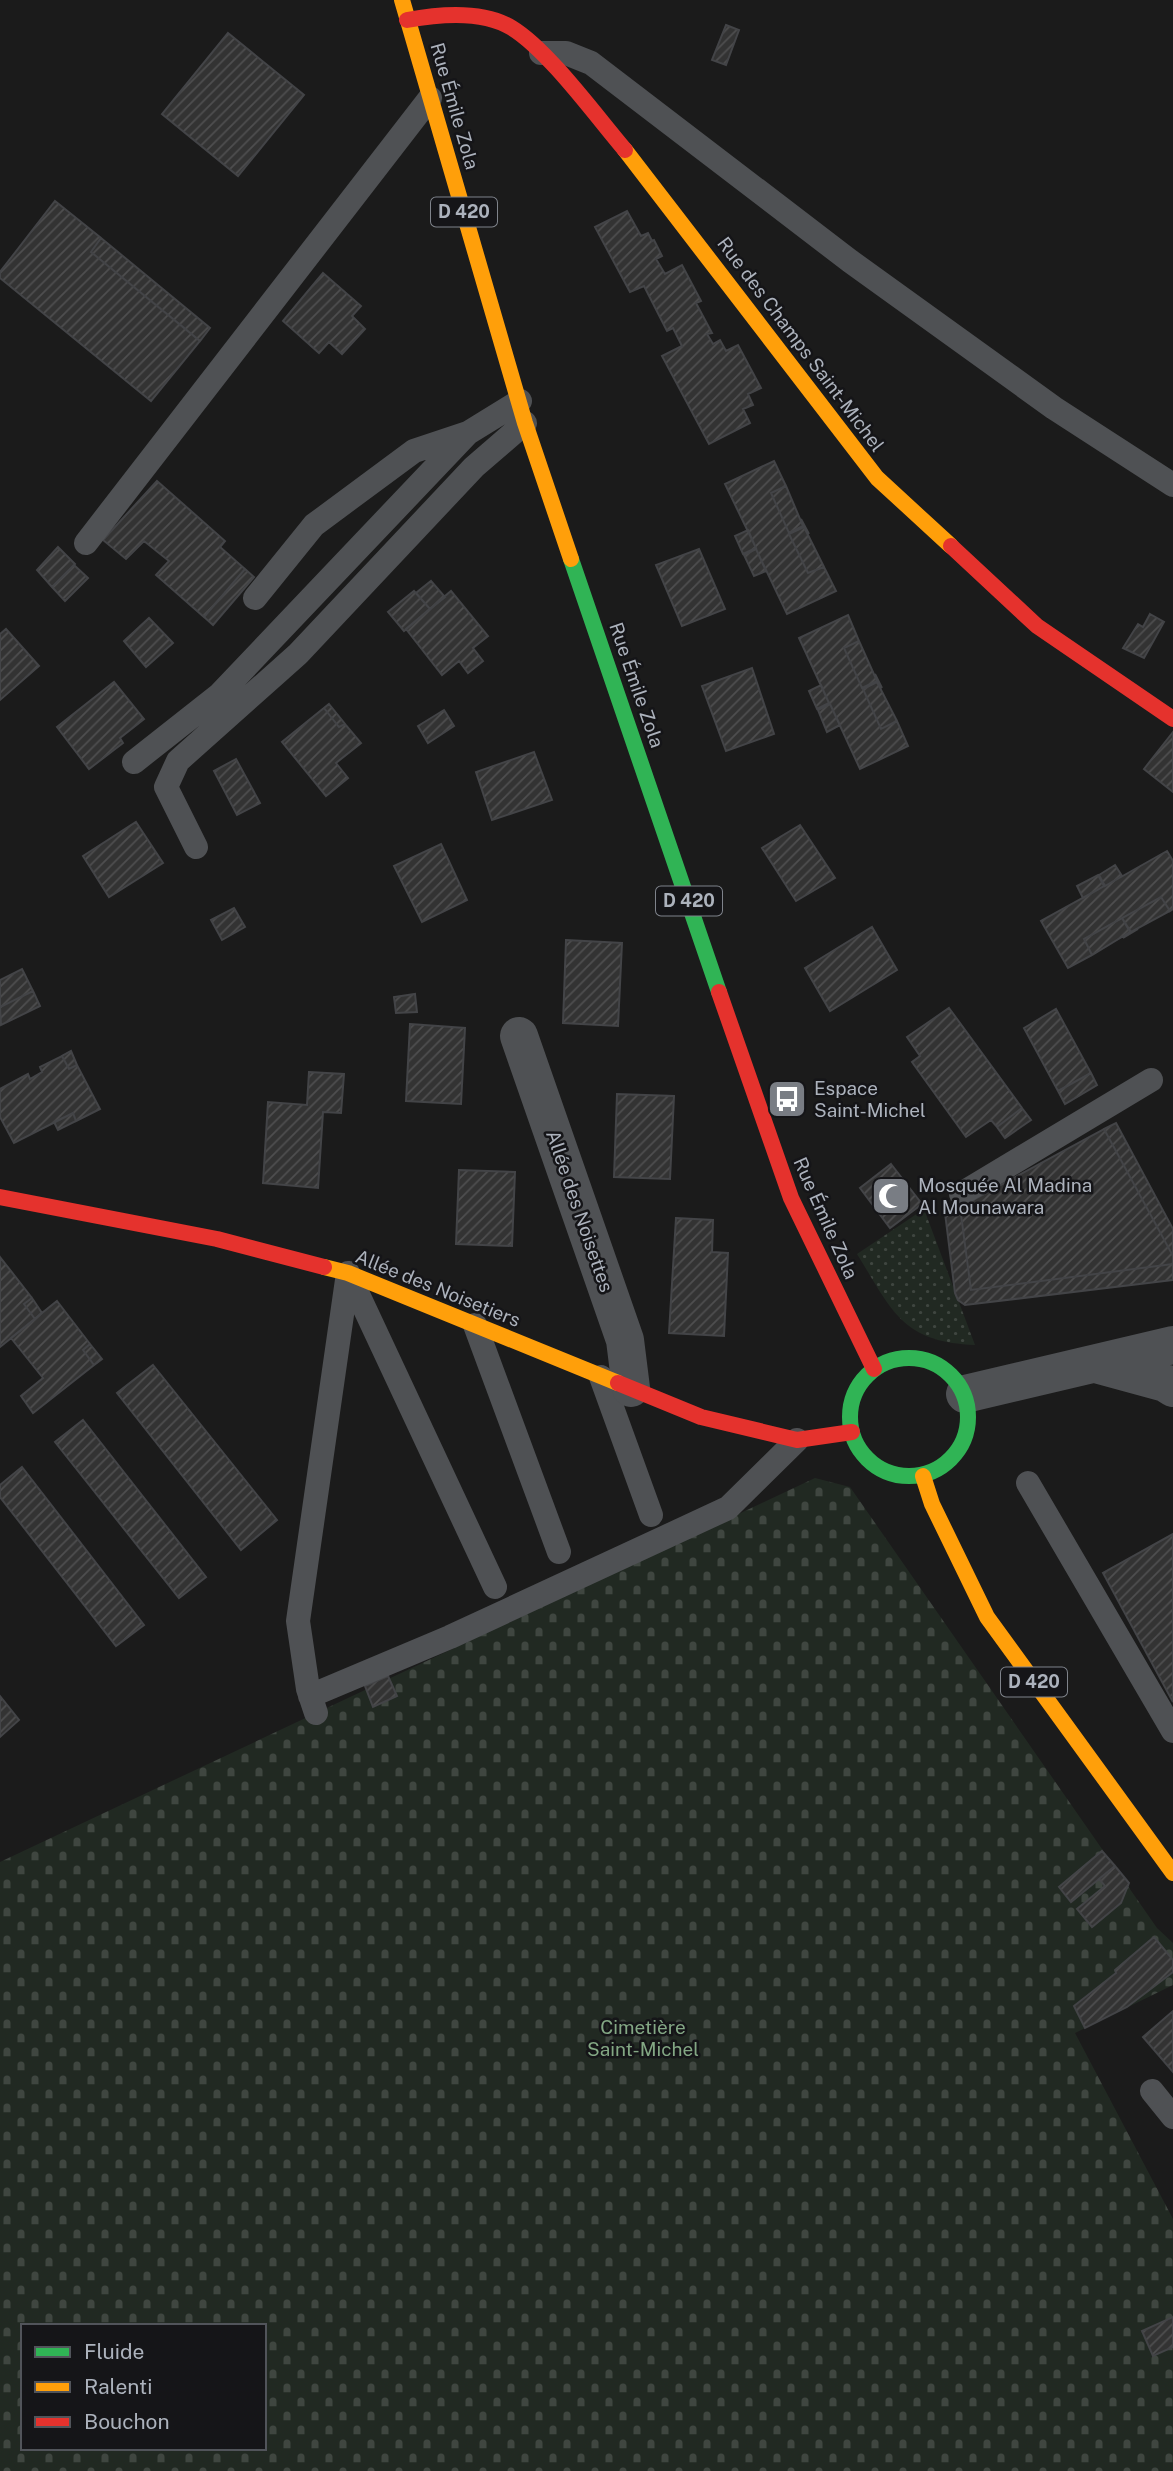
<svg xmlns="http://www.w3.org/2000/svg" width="1173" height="2471" font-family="'Public Sans',sans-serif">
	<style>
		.grass { fill: url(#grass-dots) }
		.cemetery { fill: url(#cemetery-stones); fill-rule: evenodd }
		.building { fill: url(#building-hatch); stroke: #434447; stroke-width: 2 }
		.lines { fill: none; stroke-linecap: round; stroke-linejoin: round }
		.lane { stroke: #4f5154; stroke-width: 24 }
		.street { stroke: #4f5154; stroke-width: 38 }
		.fast { stroke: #30b455; stroke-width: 16 }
		.slow { stroke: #ff9f0a; stroke-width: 16 }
		.jam { stroke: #e5322d; stroke-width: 16 }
		.labels { text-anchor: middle; stroke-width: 5; stroke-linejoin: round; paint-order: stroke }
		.shield { fill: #151518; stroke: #7f838b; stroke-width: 2 }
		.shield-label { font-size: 18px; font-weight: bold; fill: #acb2bc }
		.street-label { font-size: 19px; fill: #acb2bc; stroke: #151518 }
		.poi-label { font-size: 19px; fill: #acb2bc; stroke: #151518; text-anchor: start }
		.park-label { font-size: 19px; fill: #83a784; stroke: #151518 }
	</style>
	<defs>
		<pattern id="grass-dots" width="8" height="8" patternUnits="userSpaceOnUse" patternTransform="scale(1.75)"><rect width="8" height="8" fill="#212922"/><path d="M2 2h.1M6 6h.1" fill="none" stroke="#3f4640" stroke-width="1.8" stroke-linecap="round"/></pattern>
		<pattern id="cemetery-stones" width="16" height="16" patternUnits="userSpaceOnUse" patternTransform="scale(1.75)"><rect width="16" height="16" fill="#212922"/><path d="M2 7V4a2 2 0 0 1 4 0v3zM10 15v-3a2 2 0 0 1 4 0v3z" fill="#3f4640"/></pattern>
		<pattern id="building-hatch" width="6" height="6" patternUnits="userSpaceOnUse" patternTransform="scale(1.75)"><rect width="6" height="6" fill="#333"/><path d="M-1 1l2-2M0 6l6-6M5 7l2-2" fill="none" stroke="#4e4e4f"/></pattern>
	</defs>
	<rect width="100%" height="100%" fill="#1b1b1b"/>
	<!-- grass -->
	<path class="grass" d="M924,1209L975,1345C901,1342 892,1310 857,1254Z"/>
	<!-- cemetery -->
	<path class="cemetery" d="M815,1478L850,1487L1157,1928L1173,1943V1985L1075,2033L1173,2219V2471H0V1862ZM23,2326H264V2448H23Z"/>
	<!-- building -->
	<path class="building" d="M726,25L739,30L726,65L712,60Z
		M228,33L304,95L238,176L162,114Z
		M55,201L101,238L91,252L200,341L151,401L0,278V272Z
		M627,211L641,236L648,233L652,241L654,240L662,256L656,259L665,274L682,265L701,301L696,303L712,333L707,334L713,344L720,340L726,351L738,345L761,388L748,394L753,405L743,409L750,423L709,444L662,356L682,346L673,328L667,331L644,286L630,292L595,227Z
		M101,238L210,328L200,341L91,252Z
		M323,273L361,306L352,316L365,329L342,354L329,342L319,353L283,321Z
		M774,461L786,486L771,493L789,533L803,526L801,519L809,534L804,527L789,534L808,573L824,567L836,591L787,614L756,549L743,554L756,548L725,484Z
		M157,481L225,541L220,547L245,569L204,617L156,575L169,561L144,541L126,559L103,540Z
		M786,486L803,526L789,533L771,493Z
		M804,527L824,567L808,573L789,534Z
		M748,530L756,548L743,554L735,536Z
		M58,547L75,564L52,587L37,570Z
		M699,549L725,609L682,626L656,565Z
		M756,549L766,571L754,576L744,555Z
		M74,565L88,578L65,601L52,587Z
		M245,569L254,577L213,625L204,617Z
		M431,581L445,597L430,609L416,593Z
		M414,591L430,609L404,631L388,612Z
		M451,591L488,636L473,648L483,661L468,673L459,661L442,675L406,629Z
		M1150,614L1164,622L1144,658L1123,648L1138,624L1143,627Z
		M848,615L859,641L844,648L862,688L877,681L875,674L882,688L877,682L863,689L881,729L897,721L908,746L860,769L830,704L818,710L829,703L799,638Z
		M149,618L173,643L146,667L124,641Z
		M6,629L39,666L0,700V634Z
		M859,641L877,681L862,688L844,648Z
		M752,668L774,734L726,751L702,686Z
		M114,682L144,719L120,738L123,743L89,769L57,727Z
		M877,682L897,721L881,729L863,689Z
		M821,685L829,703L817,709L809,691Z
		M329,704L345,724L339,727L324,708Z
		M830,704L840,725L827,732L818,710Z
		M324,708L339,727L345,724L361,743L336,763L348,778L326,796L282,742Z
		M444,710L454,726L428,743L418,726Z
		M1173,732V792L1144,769Z
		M534,752L552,800L492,820L476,772Z
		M236,759L260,803L237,815L214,771Z
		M136,822L163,863L109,897L83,856Z
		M800,825L835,878L796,901L762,848Z
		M441,844L467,900L422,922L394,866Z
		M1167,851L1173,861V909L1170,911L1161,897L1122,918L1131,932L1138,929L1123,938L1130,932L1122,918L1084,939L1092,955L1068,968L1041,921L1104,886L1098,875L1105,886Z
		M1115,865L1122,876L1105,886L1099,875Z
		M1098,875L1104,886L1083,898L1077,886Z
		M1161,897L1170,911L1131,932L1122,918Z
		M234,908L245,927L222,940L211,920Z
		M1122,918L1130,932L1092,955L1084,939Z
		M872,927L897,970L830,1011L805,968Z
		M566,940L622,943L618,1026L563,1023Z
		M22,969L33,991L0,1007V980Z
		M33,991L40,1006L1,1025L0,1007Z
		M415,994L417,1012L396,1013L394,997Z
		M949,1008L1022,1108L997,1127L991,1120L966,1137L912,1062L920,1056L907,1037Z
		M1056,1009L1091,1073L1058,1091L1024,1028Z
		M410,1024L465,1028L461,1104L406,1101Z
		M71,1051L77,1065L69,1069L62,1056Z
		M62,1056L69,1069L77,1065L100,1109L76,1121L73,1113L14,1143L0,1117V1089L28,1074L30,1079L42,1072L40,1067Z
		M309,1072L344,1074L341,1113L323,1112L318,1188L263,1183L268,1102L307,1105Z
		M1091,1073L1097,1085L1065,1104L1058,1091Z
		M617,1094L674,1096L670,1179L614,1177Z
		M1022,1108L1031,1120L1005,1138L997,1127Z
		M73,1113L76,1121L58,1130L54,1122Z
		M1116,1123L1173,1229V1256L1104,1129Z
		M1104,1129L1173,1256V1264L971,1290L960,1207Z
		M891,1164L922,1204L890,1228L860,1188Z
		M459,1170L515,1172L512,1246L456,1244Z
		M960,1207L971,1290L1173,1264V1280L965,1305L958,1300L955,1293L945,1213Z
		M676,1218L713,1220L712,1252L728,1253L724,1336L669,1333Z
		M0,1257L32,1298L24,1304L35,1319L0,1347Z
		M32,1298L42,1313L35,1319L24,1304Z
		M57,1301L90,1344L83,1350L94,1365L33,1413L21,1396L43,1378L11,1338Z
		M90,1344L102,1359L94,1365L83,1350Z
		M153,1365L277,1520L241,1550L117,1393Z
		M83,1420L206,1577L179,1598L55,1442Z
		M22,1467L144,1625L116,1646L0,1497V1485Z
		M1173,1534V1702L1103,1573Z
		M388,1676L397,1696L373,1707L365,1686Z
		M0,1696L19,1720L0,1737Z
		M1102,1851L1115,1866L1071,1902L1059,1887Z
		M1115,1866L1129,1883L1121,1903L1092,1927L1077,1909L1105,1886L1099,1879Z
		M1154,1937L1173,1960V1972L1127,2007L1085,2028L1074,2006L1116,1973L1115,1970Z
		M1173,2011V2072L1143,2037Z
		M1173,2317V2347L1153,2356L1142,2331Z"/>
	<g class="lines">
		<!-- lane -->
		<path class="lane" d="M541,53H566L591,63L850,261L1054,408L1173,485
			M86,543L430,98
			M255,598L314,525L414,451L468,433L520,401
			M134,762L219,695L468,433
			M196,847L166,787L178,761L298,654L474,467L525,423
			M961,1194L1151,1080
			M348,1273L495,1587
			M475,1325L559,1552
			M601,1377L651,1515
			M1028,1483L1173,1731
			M310,1696L450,1637L728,1508L797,1440
			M316,1713L308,1689L298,1621L348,1273
			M1152,2091L1173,2117"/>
		<!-- street -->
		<path class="street" d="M519,1036L625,1340L631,1388
			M1099,1365L1165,1383L1173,1388
			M965,1394L1173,1345"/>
		<!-- fast -->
		<path class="fast" d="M571,559L719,992
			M850 1417a59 59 0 1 1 118 0a59 59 0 1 1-118 0Z"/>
		<!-- slow -->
		<path class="slow" d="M402,0L525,423L571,559
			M625,150L877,478L951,546
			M324,1267L348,1273L618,1383
			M923,1476L932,1504L987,1617L1173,1873"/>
		<!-- jam -->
		<path class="jam" d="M407,20C439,14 483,10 512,28C548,50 596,116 625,150
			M951,546L1037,626L1173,719
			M719,992L791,1198L874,1369
			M0,1197L217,1239L324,1267
			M618,1383L701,1417L797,1440L852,1432"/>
	</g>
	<!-- icons -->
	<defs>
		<g id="bus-square" transform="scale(2.0125)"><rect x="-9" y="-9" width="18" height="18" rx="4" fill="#797d84" stroke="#151518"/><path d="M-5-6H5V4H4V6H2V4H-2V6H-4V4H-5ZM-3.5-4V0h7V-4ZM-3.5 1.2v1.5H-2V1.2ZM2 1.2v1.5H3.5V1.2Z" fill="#fff"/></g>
		<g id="mosque-square" transform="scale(2.0125)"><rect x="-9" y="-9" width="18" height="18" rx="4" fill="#797d84" stroke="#151518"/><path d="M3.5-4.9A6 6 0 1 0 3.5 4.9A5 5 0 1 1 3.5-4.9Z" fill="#fff"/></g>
	</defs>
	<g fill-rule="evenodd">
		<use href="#bus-square" x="787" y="1099"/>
		<use href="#mosque-square" x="891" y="1196"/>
	</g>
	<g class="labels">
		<!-- shield labels -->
		<g class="shield">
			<rect x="431" y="197.5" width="66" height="29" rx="5"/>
			<rect x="656" y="886.5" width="66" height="29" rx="5"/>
			<rect x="1001" y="1667.5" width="66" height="29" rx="5"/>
		</g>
		<g class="shield-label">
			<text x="464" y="218">D 420</text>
			<text x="689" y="907">D 420</text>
			<text x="1034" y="1688">D 420</text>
		</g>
		<!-- street labels -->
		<g class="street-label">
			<text transform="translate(455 106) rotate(74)" y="7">Rue Émile Zola</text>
			<text transform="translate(801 344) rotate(53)" y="7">Rue des Champs Saint-Michel</text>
			<text transform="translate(637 685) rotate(71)" y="7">Rue Émile Zola</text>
			<text transform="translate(580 1211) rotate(71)" y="7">Allée des Noisettes</text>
			<text transform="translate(826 1218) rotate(66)" y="7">Rue Émile Zola</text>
			<text transform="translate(438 1288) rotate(22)" y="7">Allée des Noisetiers</text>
		</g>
		<!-- poi labels -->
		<g class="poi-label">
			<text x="814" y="1095">Espace<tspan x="814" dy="22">Saint-Michel</tspan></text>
			<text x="918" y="1192">Mosquée Al Madina<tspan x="918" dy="22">Al Mounawara</tspan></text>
		</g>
		<!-- park labels -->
		<g class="park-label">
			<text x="643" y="2034">Cimetière<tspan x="643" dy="22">Saint-Michel</tspan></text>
		</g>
	</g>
	<!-- legend -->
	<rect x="21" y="2324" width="245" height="126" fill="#151518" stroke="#51545a" stroke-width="2"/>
	<rect x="35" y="2347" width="35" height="10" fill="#30b455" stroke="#51545a" stroke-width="2"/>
	<text x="84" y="2359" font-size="21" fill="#acb2bc">Fluide</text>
	<rect x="35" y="2382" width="35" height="10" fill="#ff9f0a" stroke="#51545a" stroke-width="2"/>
	<text x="84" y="2394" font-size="21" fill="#acb2bc">Ralenti</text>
	<rect x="35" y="2417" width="35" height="10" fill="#e5322d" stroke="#51545a" stroke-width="2"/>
	<text x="84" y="2429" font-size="21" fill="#acb2bc">Bouchon</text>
</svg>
